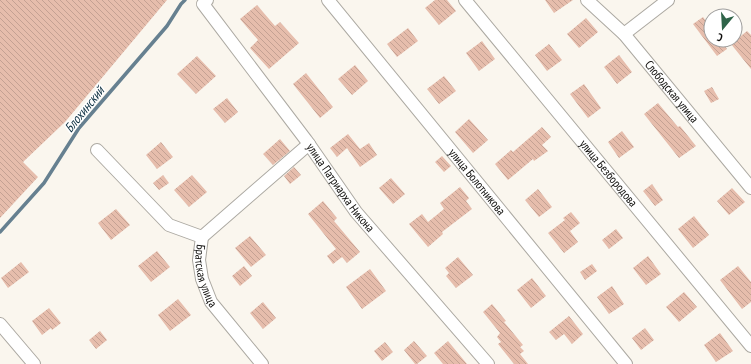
<svg xmlns="http://www.w3.org/2000/svg" width="751" height="364" font-family="'PT Sans Narrow',sans-serif">
	<style>
		.lines { fill: none; stroke-linecap: round; stroke-linejoin: round }
		.stream { stroke: #668090; stroke-width: 3.5 }
		.building { fill: url(#building-back-hatch) }
		.minor-casing { stroke: #aca9a2; stroke-width: 14 }
		.minor { stroke: #fff; stroke-width: 12 }
		.labels { text-anchor: middle; stroke-width: 3; stroke-linejoin: round; paint-order: stroke }
		.street-label { font-size: 12px; fill: #0e0d0b; stroke: #fff }
		.water-label { font-size: 13px; font-style: italic; fill: #0b2e3f; stroke: #fff }
	</style>
	<defs>
		<pattern id="building-back-hatch" width="6" height="6" patternUnits="userSpaceOnUse"><rect width="6" height="6" fill="#e6bdac"/><path d="M-1 5l2 2M0 0l6 6M5-1l2 2" fill="none" stroke="#c4a193"/></pattern>
	</defs>
	<rect width="100%" height="100%" fill="#faf6ee"/>
	<g class="lines">
		<!-- stream -->
		<path class="stream" d="M0,232L44,183L79,128L167,26L181,4L185,0"/>
	</g>
	<!-- building -->
	<path class="building" d="M0,0H167L65,122L23,162L38,177L0,218Z
		M435,0H447L456,11L439,25L425,8Z
		M545,0H573L554,13Z
		M257,5L275,26L280,22L299,43L269,69L250,48L258,40L240,19Z
		M703,17L711,28V40H720L727,49L717,56L693,24Z
		M586,18L598,32L579,48L567,34Z
		M408,28L418,41L397,57L387,44Z
		M747,31L751,35V69L731,44Z
		M482,41L495,59L479,71L466,53Z
		M549,44L562,60L547,71L535,55Z
		M619,55L632,72L617,84L604,67Z
		M197,56L216,76L196,94L177,74Z
		M355,65L368,81L352,95L338,79Z
		M306,73L333,107L320,118L293,84Z
		M444,76L456,91L439,104L427,89Z
		M584,84L601,108L588,118L570,94Z
		M712,87L719,99L711,103L704,91Z
		M227,98L238,112L225,123L213,109Z
		M658,103L678,127L680,126L696,146L679,158L644,114Z
		M469,119L488,140L473,153L455,132Z
		M542,127L551,137L542,145L548,151L534,161L533,159L508,180L495,164L511,150L513,152Z
		M622,131L634,147L619,158L608,142Z
		M348,134L360,149L369,143L377,155L360,167L347,148L337,157L330,148Z
		M280,139L290,151L273,165L263,154Z
		M161,142L173,157L157,169L146,155Z
		M442,156L451,166L444,172L435,162Z
		M294,167L301,175L290,184L284,176Z
		M163,175L169,183L159,190L153,183Z
		M192,175L207,192L189,207L174,190Z
		M391,178L405,194L393,204L379,188Z
		M652,184L663,200L655,206L643,191Z
		M460,187L469,198L466,201L472,209L442,232L443,234L428,247L409,224L422,214L428,222L444,209L440,203Z
		M732,188L745,202L729,215L717,201Z
		M538,189L552,207L539,217L525,200Z
		M323,201L337,218L334,221L360,252L347,263L342,257L333,264L327,256L336,249L308,214Z
		M116,209L130,225L111,240L98,223Z
		M571,212L580,223L570,231L578,242L564,253L548,233L565,220L563,218Z
		M694,216L709,235L693,248L678,229Z
		M616,229L623,238L609,249L602,240Z
		M250,236L266,255L251,267L235,248Z
		M157,251L170,267L151,282L138,266Z
		M648,256L661,274L646,285L633,268Z
		M458,257L473,275L456,288L446,276L449,273L445,268Z
		M21,262L29,272L8,288L1,278Z
		M592,264L597,271L585,280L580,272Z
		M244,266L252,276L240,286L232,276Z
		M738,266L751,282V302L742,309L720,280Z
		M370,269L386,291L362,309L346,287Z
		M532,278L546,296L531,308L517,290Z
		M612,286L624,304L609,314L597,297Z
		M684,292L697,307L679,322L666,307Z
		M178,299L191,315L170,331L158,315Z
		M263,302L276,318L263,329L250,313Z
		M492,304L506,321L504,322L523,345L520,347L524,351L520,354L528,364H514L498,344L501,342L497,337L500,333L483,312Z
		M49,308L61,323L52,330L51,328L42,335L32,321Z
		M569,316L583,334L572,344L564,334L556,340L549,332Z
		M645,328L654,340L641,350L632,338Z
		M100,331L107,340L96,349L89,340Z
		M720,333L733,351L716,362L704,345Z
		M414,341L427,356L417,364H415L404,350Z
		M448,341L467,364H443L434,353Z
		M385,342L393,352L382,361L374,351Z"/>
	<g class="lines">
		<!-- minor casing -->
		<g class="minor-casing">
			<g id="minor">
				<path id="s1" d="M207,0L203,4L306,140L356,212L488,364"/>
				<path id="s2" d="M328,0L626,364"/>
				<path id="s3" d="M465,0L751,346"/>
				<path id="s4" d="M587,0L624,34L751,188"/>
				<path d="M624,34L668,0"/>
				<path id="s5" d="M97,150L169,225L202,237L199,260L202,279L211,302L262,364"/>
				<path d="M202,237L309,144"/>
				<path d="M0,324L34,364"/>
			</g>
		</g>
		<!-- minor -->
		<use href="#minor" class="minor"/>
	</g>
	<g class="labels">
		<!-- street labels -->
		<g class="street-label">
			<text dy="4" stroke="none"><textPath href="#s4" startOffset="125">Слободская улица</textPath></text>
			<text dy="4" stroke="none"><textPath href="#s3" startOffset="225">улица Безбородова</textPath></text>
			<text dy="4" stroke="none"><textPath href="#s2" startOffset="235">улица Болотникова</textPath></text>
			<text dy="4" stroke="none"><textPath href="#s1" startOffset="235">улица Патриарха Никона</textPath></text>
			<text dy="4" stroke="none"><textPath href="#s5" startOffset="179">Братская улица</textPath></text>
		</g>
		<!-- water labels -->
		<g class="water-label">
			<text transform="translate(84 109) rotate(-51)" y="5">Блохинский</text>
		</g>
	</g>
	<!-- north arrow -->
	<g transform="translate(723 28) rotate(198)"><circle r="19" fill="#ffffff" stroke="#9f9e9d"/>
	<path d="M0-3L7 15L0 10L-7 15Z" fill="#2f6449"/>
	<text y="-6" font-size="11" font-weight="bold" text-anchor="middle" fill="#0e0d0b">С</text>
	</g>
</svg>
